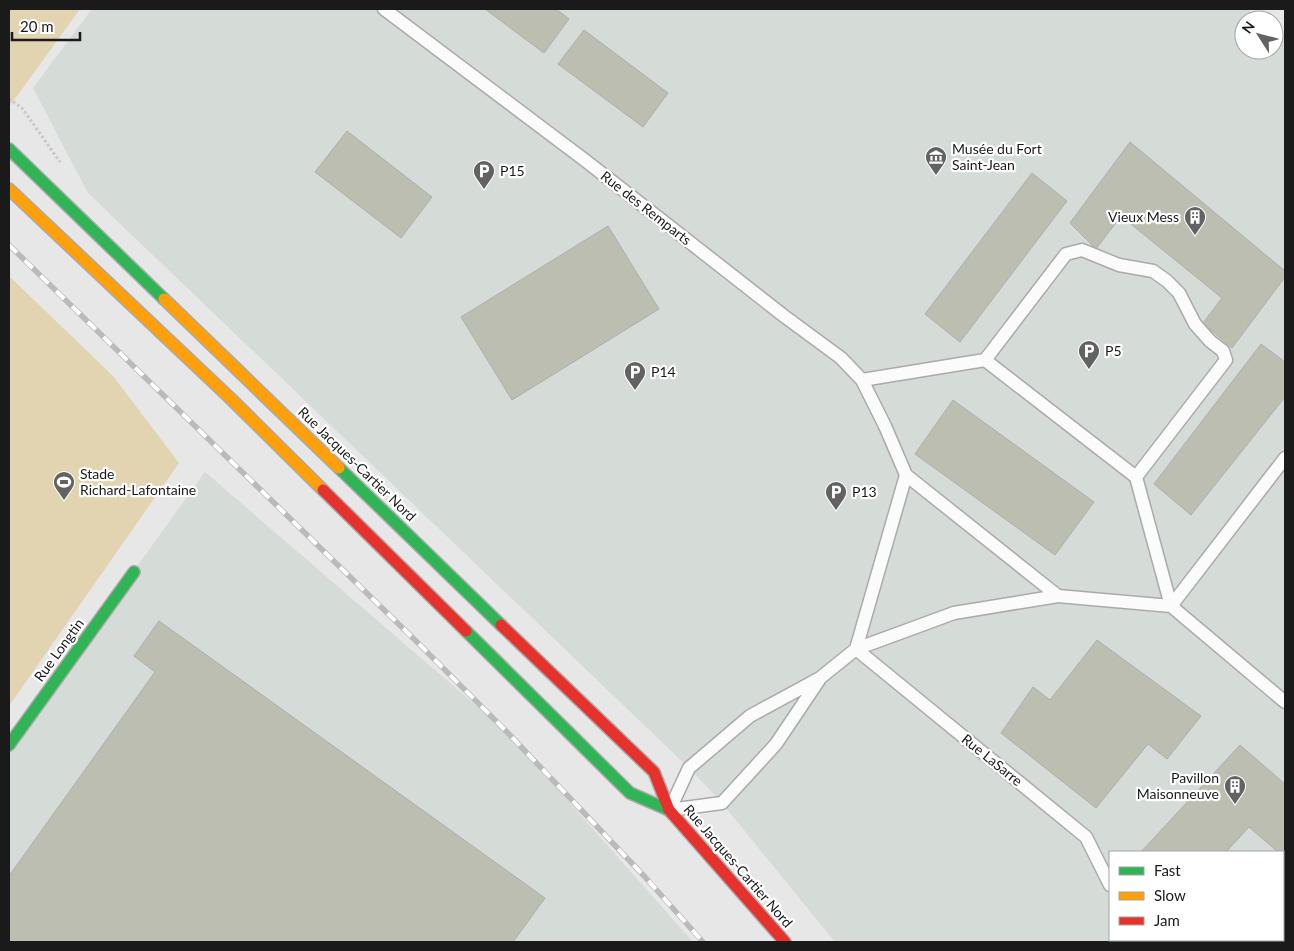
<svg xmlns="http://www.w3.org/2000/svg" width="1294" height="951" font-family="Lato,sans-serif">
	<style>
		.built { fill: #d5dbd7; fill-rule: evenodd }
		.green { fill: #e3d4b1 }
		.building { fill: #bbbeb0; stroke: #adaead }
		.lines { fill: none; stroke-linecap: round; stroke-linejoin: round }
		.lane-casing { stroke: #aaa; stroke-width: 15 }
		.fast-casing { stroke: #aaa; stroke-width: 14 }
		.slow-casing { stroke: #aaa; stroke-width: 14 }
		.jam-casing { stroke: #aaa; stroke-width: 14 }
		.path { stroke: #c6c7c6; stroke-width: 3; stroke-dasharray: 2.5 2.5; stroke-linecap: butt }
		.lane { stroke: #fbfbfb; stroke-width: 12 }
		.fast { stroke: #30b455; stroke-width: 11 }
		.slow { stroke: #ff9f0a; stroke-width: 11 }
		.jam { stroke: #e5322d; stroke-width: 11 }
		.rail-casing { stroke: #b9bab9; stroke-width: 5.5 }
		.rail { stroke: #fff; stroke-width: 4; stroke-dasharray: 11; stroke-linecap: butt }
		.labels { text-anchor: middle; stroke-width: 4.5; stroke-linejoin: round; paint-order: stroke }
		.poi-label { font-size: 14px; fill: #191a19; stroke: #fff; text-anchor: start }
		.street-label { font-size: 14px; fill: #191a19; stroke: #fff }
	</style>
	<rect width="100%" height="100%" fill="#e6e7e6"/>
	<!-- built -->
	<path class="built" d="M92,9H1247L1263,20H1244V50H1274V28L1285,36V942H835L722,803L689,768L88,193L33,88ZM1110,852H1283V940H1110Z
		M205,472L508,733L693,942H9V745Z"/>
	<!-- green -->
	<path class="green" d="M9,9H80L9,107Z
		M9,276L113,376L179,463L9,706Z"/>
	<!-- building -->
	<path class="building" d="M485,9H556L569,19L544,53Z
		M584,30L668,93L643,127L558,64Z
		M347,131L432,197L401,238L315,172Z
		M1130,142L1285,271V277L1232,348L1203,323L1222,298L1121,216L1096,249L1070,223Z
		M1032,173L1067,201L960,342L925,314Z
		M608,226L659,309L512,400L461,317Z
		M1261,344L1285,362V397L1191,515L1154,484Z
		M953,400L1094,502L1055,555L915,454Z
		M159,621L545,898L513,942H9V876L155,672L134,656Z
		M1097,640L1201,716L1167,759L1148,744L1096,808L1001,733L1033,687L1050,700Z
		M1240,745L1285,784V859L1283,857V852H1278L1249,827L1226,852H1141Z"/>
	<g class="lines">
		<!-- lane casing -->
		<g class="lane-casing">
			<path id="lane" d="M384,9L586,161L784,316L841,358L862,380L885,426L906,475L856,649L820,678L750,716L689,768L670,809
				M985,360L1066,254L1082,250L1119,265L1153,271L1167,281L1179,293L1195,324L1210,341L1223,351L1226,360L1136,477
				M862,380L985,360L1136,477L1171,606L1285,458
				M906,475L1058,596
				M856,649L954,613L1058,596L1171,606L1285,702
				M856,649L1086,837L1110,885
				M669,810L722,803L776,744L819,680
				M1169,940L1172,942"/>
		</g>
		<!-- fast casing -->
		<g class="fast-casing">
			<path id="fast" d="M9,149L164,299
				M339,468L501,625
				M466,631L630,793L669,810
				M9,745L134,572"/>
		</g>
		<!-- slow casing -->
		<g class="slow-casing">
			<path id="slow" d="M9,189L230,398L323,490
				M164,299L339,468"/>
		</g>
		<!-- jam casing -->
		<g class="jam-casing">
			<path id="jam" d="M323,490L466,631
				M501,625L654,772L669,810L785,942"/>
		</g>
		<!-- path -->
		<path class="path" d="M9,99L22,108L60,162"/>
		<!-- lane -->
		<use href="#lane" class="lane"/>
		<!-- fast -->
		<use href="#fast" class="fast"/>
		<!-- slow -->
		<use href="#slow" class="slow"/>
		<!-- jam -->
		<use href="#jam" class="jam"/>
		<!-- rail casing -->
		<g class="rail-casing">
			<path id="rail" d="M9,245L416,641L508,733L645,877L703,942"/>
		</g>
		<!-- rail -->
		<use href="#rail" class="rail"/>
	</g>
	<!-- icons -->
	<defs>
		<g id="museum-pin" transform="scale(1.125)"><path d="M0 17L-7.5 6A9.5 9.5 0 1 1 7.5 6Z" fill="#616261" stroke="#fff"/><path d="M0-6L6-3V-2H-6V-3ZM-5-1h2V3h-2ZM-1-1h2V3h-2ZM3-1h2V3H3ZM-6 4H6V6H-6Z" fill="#fff"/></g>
		<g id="parking-pin" transform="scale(1.125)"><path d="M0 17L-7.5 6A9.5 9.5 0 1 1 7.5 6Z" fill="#616261" stroke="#fff"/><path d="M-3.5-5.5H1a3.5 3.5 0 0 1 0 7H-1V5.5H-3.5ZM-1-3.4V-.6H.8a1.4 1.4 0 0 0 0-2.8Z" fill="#fff"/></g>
		<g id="building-pin" transform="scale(1.125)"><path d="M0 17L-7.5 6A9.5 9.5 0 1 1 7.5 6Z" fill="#616261" stroke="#fff"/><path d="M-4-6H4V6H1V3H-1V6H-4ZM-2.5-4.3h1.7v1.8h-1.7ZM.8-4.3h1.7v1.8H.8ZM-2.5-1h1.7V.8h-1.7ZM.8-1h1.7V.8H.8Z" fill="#fff"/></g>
		<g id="stadium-pin" transform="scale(1.125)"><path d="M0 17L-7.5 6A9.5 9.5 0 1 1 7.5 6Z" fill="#616261" stroke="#fff"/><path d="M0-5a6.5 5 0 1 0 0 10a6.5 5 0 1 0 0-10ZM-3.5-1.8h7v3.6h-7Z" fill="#fff"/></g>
	</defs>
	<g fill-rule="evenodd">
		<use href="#museum-pin" x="936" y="157"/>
		<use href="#parking-pin" x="484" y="171"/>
		<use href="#building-pin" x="1195" y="217"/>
		<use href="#parking-pin" x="1089" y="351"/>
		<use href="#parking-pin" x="635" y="372"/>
		<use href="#stadium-pin" x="64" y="482"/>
		<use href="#parking-pin" x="836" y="492"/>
		<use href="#building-pin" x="1235" y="786"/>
	</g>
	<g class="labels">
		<!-- poi labels -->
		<g class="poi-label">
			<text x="952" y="154">Musée du Fort<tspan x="952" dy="16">Saint-Jean</tspan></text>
			<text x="500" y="176">P15</text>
			<text x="1179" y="222" text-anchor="end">Vieux Mess</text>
			<text x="1105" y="356">P5</text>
			<text x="651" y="377">P14</text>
			<text x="80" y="479">Stade<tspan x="80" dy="16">Richard-Lafontaine</tspan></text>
			<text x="852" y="497">P13</text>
			<text x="1219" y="783" text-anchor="end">Pavillon<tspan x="1219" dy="16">Maisonneuve</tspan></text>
		</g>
		<!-- street labels -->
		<g class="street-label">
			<text transform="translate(646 208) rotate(38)" y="5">Rue des Remparts</text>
			<text transform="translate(357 464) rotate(44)" y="5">Rue Jacques-Cartier Nord</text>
			<text transform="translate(59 650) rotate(-54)" y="5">Rue Longtin</text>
			<text transform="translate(992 760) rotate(39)" y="5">Rue LaSarre</text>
			<text transform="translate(738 866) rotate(49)" y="5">Rue Jacques-Cartier Nord</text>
		</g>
	</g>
	<!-- border -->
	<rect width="1294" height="951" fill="none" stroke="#191a19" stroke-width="20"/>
	<!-- legend -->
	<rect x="1109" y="851" width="175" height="90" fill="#ffffff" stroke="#a3a3a3"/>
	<rect x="1119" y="867" width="25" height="8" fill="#30b455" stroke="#a3a3a3"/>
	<text x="1154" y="876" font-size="15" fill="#191a19">Fast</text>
	<rect x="1119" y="892" width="25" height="8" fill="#ff9f0a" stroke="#a3a3a3"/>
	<text x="1154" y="901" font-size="15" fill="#191a19">Slow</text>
	<rect x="1119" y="917" width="25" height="8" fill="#e5322d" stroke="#a3a3a3"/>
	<text x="1154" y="926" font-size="15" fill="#191a19">Jam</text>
	<!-- north arrow -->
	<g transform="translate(1259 35) rotate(306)"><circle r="24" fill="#ffffff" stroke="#a3a3a3"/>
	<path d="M0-4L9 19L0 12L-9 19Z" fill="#616261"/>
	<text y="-8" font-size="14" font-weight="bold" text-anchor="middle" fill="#191a19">N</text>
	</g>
	<!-- scale -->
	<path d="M12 32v8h68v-8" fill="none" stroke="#191a19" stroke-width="2.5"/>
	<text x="20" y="32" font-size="15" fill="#191a19" stroke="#ffffff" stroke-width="4" paint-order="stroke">20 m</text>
</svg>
